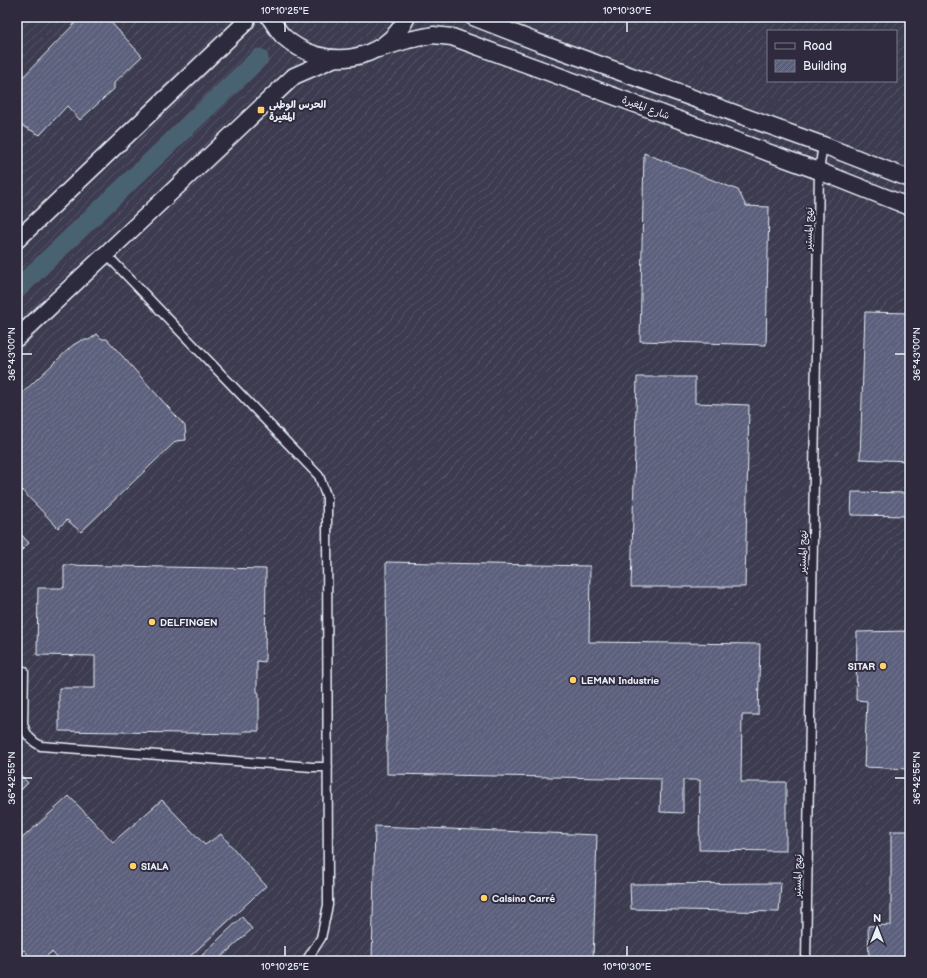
<svg xmlns="http://www.w3.org/2000/svg" width="927" height="978" font-family="'Balsamiq Sans','Playpen Sans Arabic',sans-serif">
	<style>
		.industrial { fill: url(#industrial-furrows); fill-rule: evenodd }
		.lines { fill: none; stroke-linecap: round; stroke-linejoin: round }
		.canal { stroke: #496272; stroke-width: 19 }
		.building { fill: url(#building-hatch); stroke: #e8f1f8 }
		.service-casing { stroke: #e8f1f8; stroke-width: 11 }
		.minor-casing { stroke: #e8f1f8; stroke-width: 19 }
		.service { stroke: #2f2a3d; stroke-width: 8 }
		.minor { stroke: #2f2a3d; stroke-width: 16 }
		.ticks { fill: none; stroke: #e8f1f8; stroke-width: 1.5 }
		.poi-dot { fill: #ffd166; stroke: #2f2a3d; stroke-width: 1.5 }
		.labels { text-anchor: middle; stroke-width: 4; stroke-linejoin: round; paint-order: stroke }
		.poi-label { font-size: 10px; font-weight: bold; fill: #e8f1f8; stroke: #2f2a3d; text-anchor: start }
		.street-label { font-size: 10px; fill: #e8f1f8; stroke: #2f2a3d }
		.neatline { fill: none; stroke: #e8f1f8; stroke-width: 1.5 }
		.ticks-label { font-size: 10px; text-anchor: middle; fill: #e8f1f8 }
	</style>
	<defs>
		<pattern id="industrial-furrows" width="10" height="10" patternUnits="userSpaceOnUse"><rect width="10" height="10" fill="#3c3a50"/><path d="M-1 1l2-2M0 10L10 0M9 11l2-2" fill="none" stroke="#58576a"/></pattern>
		<pattern id="building-hatch" width="6" height="6" patternUnits="userSpaceOnUse"><rect width="6" height="6" fill="#5b607c"/><path d="M-1 1l2-2M0 6l6-6M5 7l2-2" fill="none" stroke="#73778f"/></pattern>
	</defs>
	<rect width="100%" height="100%" fill="#2f2a3d"/>
	<filter id="ink" filterUnits="userSpaceOnUse"><feTurbulence type="fractalNoise" baseFrequency=".025" numOctaves="2"/><feDisplacementMap in="SourceGraphic" scale="8" xChannelSelector="R" yChannelSelector="G"/><feConvolveMatrix kernelMatrix="1 2 1 2 8 2 1 2 1" color-interpolation-filters="sRGB"/></filter>
	<g filter="url(#ink)">
		<!-- industrial -->
		<path class="industrial" d="M17,17H910V961H17ZM768,31H896V81H768Z"/>
		<g class="lines">
			<!-- canal -->
			<path class="canal" d="M17,289L259,58"/>
		</g>
		<!-- building -->
		<path class="building" d="M81,17H106L142,56L114,83V89L80,120L67,106L40,135L17,123V83Z
			M644,153L738,190L746,206L769,207L766,345L640,341Z
			M865,312L910,313V461L860,459Z
			M97,334L102,339H107L185,426L186,440L176,441L81,532L67,520L58,528L17,485V398L73,345L82,340H89Z
			M637,377H695V403L749,405L745,587H631Z
			M852,492L910,493V516L851,515Z
			M17,530L29,543L17,555Z
			M386,562L590,566L589,642L760,644L758,715H742L741,782H786V851L699,850L700,780H683V813L660,812L661,779L387,774Z
			M64,565L266,569L265,662L257,661V692L259,693V731H244L242,734L59,731V688H95V656L37,655L38,588H64Z
			M910,631V769L864,767L867,701L856,700L857,632Z
			M17,771L28,783L17,794Z
			M69,796L113,842L162,800L205,845L221,834L266,886L185,961H60L52,952L40,961H34L24,950L17,956V843Z
			M375,826L597,835L593,961H372Z
			M891,831H910V961H869L868,926L891,925Z
			M781,883L779,912L631,909L630,884Z
			M242,917L252,929L220,958L223,961H196Z"/>
		<g class="lines">
			<!-- service casing -->
			<g class="service-casing">
				<path id="service" d="M106,254L319,476L327,498L328,905L321,938L306,961
					M24,671L23,724C26,735 31,741 41,746L312,767H328
					M806,961L819,171L823,145"/>
			</g>
			<!-- minor casing -->
			<g class="minor-casing">
				<path id="minor" d="M269,17C274,23 278,32 284,37C322,71 384,64 407,17
					M473,17L537,42L823,145L910,179
					M378,49L408,40L433,35L452,37L819,171L910,207
					M17,240L246,22L247,17
					M17,338L294,76L333,59"/>
			</g>
			<!-- service -->
			<use href="#service" class="service"/>
			<!-- minor -->
			<use href="#minor" class="minor"/>
		</g>
	</g>
	<!-- ticks -->
	<path class="ticks" d="M285,22V32M627,22V32M22,354H32M895,354H905M22,778H32M895,778H905M285,946V956M627,946V956"/>
	<!-- markers -->
	<g class="poi-dot">
		<rect x="257" y="106" width="8" height="8" rx="2"/>
		<circle cx="152" cy="622" r="4"/>
		<circle cx="883" cy="666" r="4"/>
		<circle cx="573" cy="680" r="4"/>
		<circle cx="133" cy="866" r="4"/>
		<circle cx="484" cy="898" r="4"/>
	</g>
	<g class="labels">
		<!-- poi labels -->
		<g class="poi-label">
			<text x="269" y="108">الحرس الوطني<tspan x="269" dy="12">المغيرة</tspan></text>
			<text x="160" y="626">DELFINGEN</text>
			<text x="875" y="670" text-anchor="end">SITAR</text>
			<text x="581" y="684">LEMAN Industrie</text>
			<text x="141" y="870">SIALA</text>
			<text x="492" y="902">Calsina Carré</text>
		</g>
		<!-- street labels -->
		<g class="street-label">
			<text transform="translate(646 107) rotate(20)" y="4">شارع المغيرة</text>
			<text transform="translate(808 229) rotate(-89)" y="4">نهج المستير</text>
			<text transform="translate(802 552) rotate(-89)" y="4">نهج المستير</text>
			<text transform="translate(797 876) rotate(-89)" y="4">نهج المستير</text>
		</g>
	</g>
	<!-- margin -->
	<rect width="927" height="978" fill="none" stroke="#2f2a3d" stroke-width="44"/>
	<!-- legend -->
	<rect x="767" y="30" width="130" height="52" fill="#2f2a3d" stroke="#797a88"/>
	<rect x="775" y="43" width="20" height="6" fill="#2f2a3d" stroke="#797a88"/>
	<text x="803" y="50" font-size="12" fill="#e8f1f8">Road</text>
	<rect x="775" y="60" width="20" height="12" fill="url(#building-hatch)" stroke="#797a88"/>
	<text x="803" y="70" font-size="12" fill="#e8f1f8">Building</text>
	<!-- north arrow -->
	<g transform="translate(877 928)" stroke="#2f2a3d" stroke-width="3" paint-order="stroke">
	<path d="M0-3L7 15L0 10L-7 15Z" fill="#e8f1f8"/>
	<text y="-6" font-size="11" font-weight="bold" text-anchor="middle" fill="#e8f1f8">N</text>
	</g>
	<rect x="22" y="22" width="883" height="934" class="neatline"/>
	<g class="ticks-label">
		<text x="285" y="14">10°10'25"E</text>
		<text x="627" y="14">10°10'30"E</text>
		<text transform="translate(11 354) rotate(-90)" y="4">36°43'00"N</text>
		<text transform="translate(916 354) rotate(-90)" y="4">36°43'00"N</text>
		<text transform="translate(11 778) rotate(-90)" y="4">36°42'55"N</text>
		<text transform="translate(916 778) rotate(-90)" y="4">36°42'55"N</text>
		<text x="285" y="970">10°10'25"E</text>
		<text x="627" y="970">10°10'30"E</text>
	</g>
</svg>
